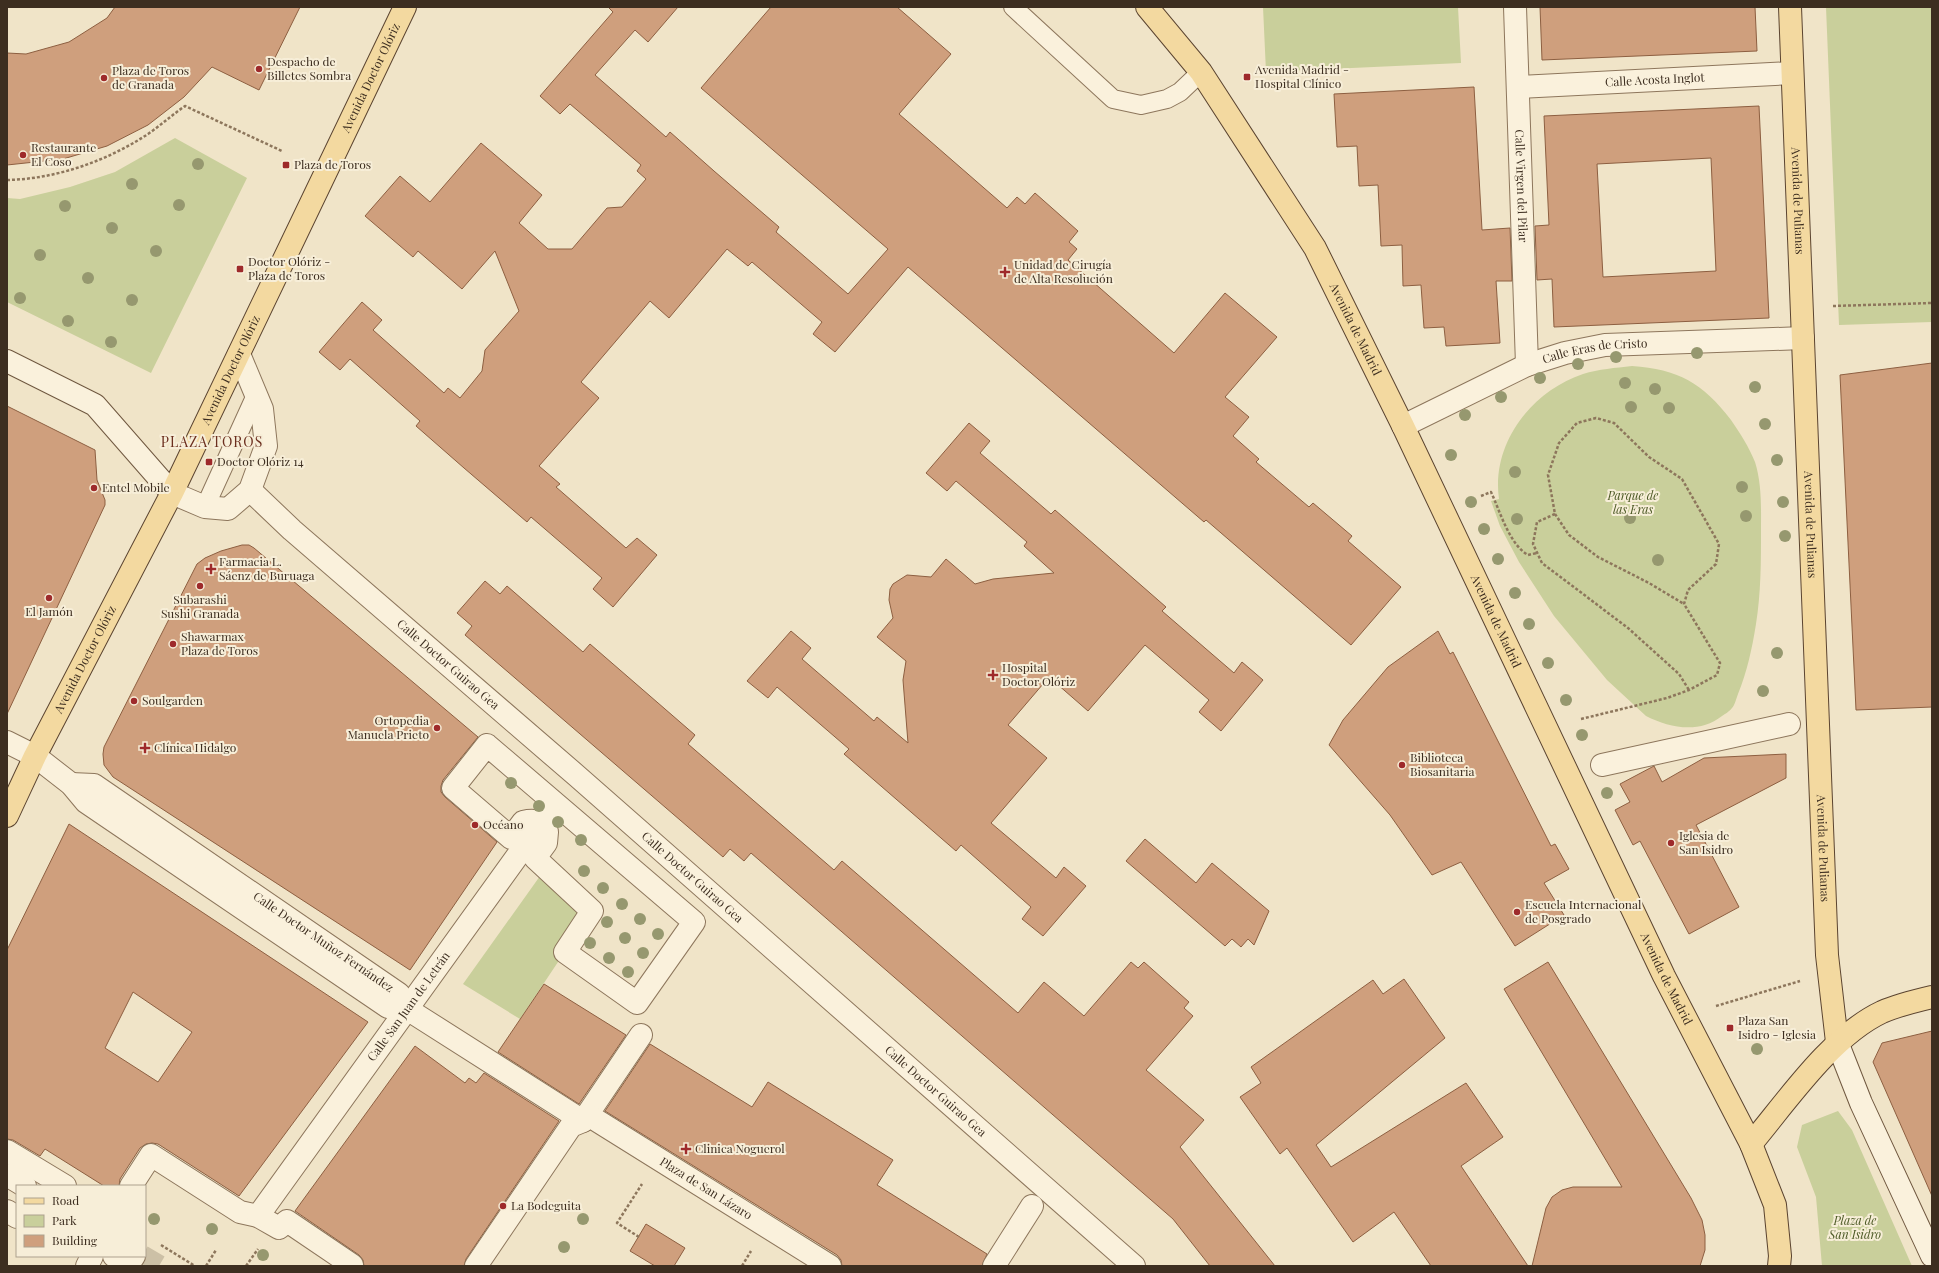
<svg xmlns="http://www.w3.org/2000/svg" width="1939" height="1273" font-family="'Playfair Display',serif">
	<style>
		.green { fill: #c9cf9b }
		.building { fill: #cf9f7d; stroke: #8d5f41; fill-rule: evenodd }
		.lines { fill: none; stroke-linecap: round; stroke-linejoin: round }
		.minor-tunnel { stroke: #ccc0a6; stroke-width: 22; stroke-dasharray: 22 11; stroke-linecap: butt }
		.service-casing { stroke: #8d765c; stroke-width: 20 }
		.pedestrian-casing { stroke: #8d765c; stroke-width: 24 }
		.minor-casing { stroke: #8d765c; stroke-width: 24 }
		.tertiary-casing { stroke: #8d765c; stroke-width: 24 }
		.secondary-casing { stroke: #6f573f; stroke-width: 24 }
		.primary-casing { stroke: #5b4430; stroke-width: 24 }
		.path { stroke: #8d765c; stroke-width: 2.5; stroke-dasharray: 3 2; stroke-linecap: butt }
		.service { stroke: #faf1dc; stroke-width: 18 }
		.pedestrian { stroke: #faf1dc; stroke-width: 22 }
		.minor { stroke: #faf1dc; stroke-width: 22 }
		.tertiary { stroke: #faf1dc; stroke-width: 22 }
		.secondary { stroke: #faf1dc; stroke-width: 22 }
		.primary { stroke: #f3d9a0; stroke-width: 22 }
		.tree { fill: #96986f }
		.poi-dot { fill: #9e2a2b; stroke: #f7eed8; stroke-width: 1.5 }
		.labels { text-anchor: middle; stroke-width: 4; stroke-linejoin: round; paint-order: stroke }
		.poi-label { font-size: 12px; fill: #3d2e20; stroke: #f7eed8; text-anchor: start }
		.street-label { font-size: 12px; fill: #3d2e20; stroke: #f7eed8 }
		.park-label { font-size: 12px; font-style: italic; fill: #4d5a26; stroke: #f7eed8 }
		.quarter-label { font-size: 14px; letter-spacing: 1px; fill: #6b2e1e; stroke: #f7eed8 }
	</style>
	<rect width="100%" height="100%" fill="#f0e4c8"/>
	<!-- green -->
	<path class="green" d="M1263,7H1458L1461,63L1266,72Z
		M1826,7H1932V322L1839,325Z
		M175,138L247,178L151,373L7,302V198L20,199L70,187L115,172Z
		M1632,366C1678,369 1703,383 1731,420C1740,433 1749,447 1755,462C1762,484 1761,508 1761,531C1761,562 1761,593 1756,624C1752,649 1747,672 1738,694C1736,699 1735,705 1732,708C1730,711 1725,714 1722,716C1699,734 1670,728 1646,716L1607,680L1554,616L1519,562L1500,526L1491,501L1499,499C1491,443 1532,391 1583,374C1599,369 1615,368 1632,366Z
		M545,869L592,911L520,1019L463,984Z
		M1838,1111L1852,1130L1912,1266H1822L1816,1197L1797,1147L1802,1125Z"/>
	<!-- building -->
	<path class="building" d="M115,7H300L259,90L212,67L184,97L148,125L107,146L63,159L7,165V53L26,54L69,42L107,18Z
		M608,7H678L648,42L635,30L595,75L666,137L670,132L714,171L779,227L776,232L848,294L888,249L701,88L771,7H897L951,54L899,114L1007,208L1017,197L1025,204L1035,193L1078,231L1069,242L1077,249L1068,260L1174,353L1225,293L1277,337L1225,397L1249,417L1233,436L1259,459L1256,462L1309,507L1313,503L1352,536L1348,541L1401,587L1351,645L1206,520L1204,522L908,267L835,352L813,334L822,322L752,262L748,266L727,249L669,318L650,301L581,382L599,398L539,466L560,484L556,487L626,548L637,538L657,555L613,607L593,589L602,578L531,517L527,522L464,468L416,426L420,421L350,359L340,370L319,352L362,302L382,320L373,330L444,393L448,388L460,398L482,371L485,350L519,311L495,251L462,289L418,251L413,257L365,216L400,176L430,202L481,143L542,195L519,223L548,249H572L607,208L622,207L646,179L637,171L641,165L570,104L560,114L540,96L613,12Z
		M1540,7H1755L1757,51L1542,60Z
		M1474,87L1482,230L1510,228L1512,281H1496L1500,343L1446,346L1444,327L1424,328L1421,285L1403,286L1402,245L1381,246L1378,185L1359,186L1357,146L1337,147L1334,94Z
		M1759,106L1769,318L1554,327L1552,279L1537,280L1535,226L1549,225L1544,116ZM1711,158L1716,271L1603,277L1597,164Z
		M1932,363V707L1856,710L1840,375Z
		M7,406L95,450L97,480L105,500V505L7,714Z
		M969,423L990,441L980,453L1051,514L1055,510L1166,607L1162,611L1234,673L1242,662L1263,680L1221,731L1199,712L1209,700L1145,645L1088,711L1049,677L1008,725L1047,758L991,823L1056,878L1064,867L1086,886L1043,936L1022,919L1031,907L961,845L956,851L844,754L849,749L777,687L768,698L747,681L791,631L811,648L802,659L874,721L877,717L908,743L903,680L906,661L877,637L893,618L889,600L890,589L893,584L907,575L931,577L946,559L975,584L993,579L1054,573L1024,546L1027,542L956,481L947,491L926,473Z
		M242,545H249L254,548L478,737L443,780L441,786V792L445,797L497,842L410,970L113,777L104,765L103,754L104,747L197,564L205,558L221,551Z
		M485,581L500,594L507,586L583,652L590,644L695,735L688,744L834,870L842,861L1018,1013L1044,982L1084,1016L1131,962L1138,968L1144,962L1189,1002L1184,1008L1193,1016L1146,1070L1204,1120L1180,1147L1275,1266H1210L1173,1219L751,853L744,861L730,849L723,857L465,635L472,626L457,613Z
		M1438,631L1450,654L1453,652L1551,846L1555,844L1569,869L1544,883L1564,915L1515,946L1461,862L1432,875L1390,815L1329,745L1343,720L1388,667Z
		M1786,754V778L1696,825L1739,907L1689,934L1640,841L1633,845L1615,810L1630,802L1620,784L1654,766L1662,782L1704,758Z
		M69,824L368,1022L239,1196L158,1144L152,1143L146,1144L140,1148L120,1179L119,1186H104L45,1149L40,1156L13,1140L7,1139V950ZM133,992L192,1032L158,1082L105,1048Z
		M1145,839L1196,883L1212,863L1269,911L1254,945L1248,939L1241,947L1232,939L1225,946L1126,861Z
		M1548,962L1691,1198L1702,1220L1705,1235V1250L1700,1266H1532L1546,1208L1552,1197L1562,1190L1573,1187H1622L1504,989Z
		M1404,979L1445,1038L1316,1145L1331,1167L1466,1083L1503,1137L1461,1166L1528,1266H1431L1394,1212L1353,1242L1287,1148L1280,1154L1240,1097L1261,1083L1251,1067L1373,980L1383,994Z
		M544,984L626,1035L579,1104L498,1052Z
		M1932,1031V1196L1873,1062L1882,1043Z
		M650,1044L752,1107L768,1082L893,1160L877,1185L987,1254L982,1266H842L841,1260L837,1255L605,1111Z
		M415,1046L465,1083L469,1078L476,1083L484,1073L559,1121L466,1259L464,1266H364L363,1260L359,1255L295,1211Z
		M646,1224L685,1248L674,1266H655L630,1251Z"/>
	<g class="lines">
		<!-- minor-tunnel -->
		<path class="minor-tunnel" d="M142,1256L159,1266"/>
		<!-- service casing -->
		<g class="service-casing">
			<path id="service" d="M1013,7L1113,99L1141,105L1167,99L1180,92L1201,72
				M205,507L256,395"/>
		</g>
		<!-- pedestrian casing -->
		<g class="pedestrian-casing">
			<g id="pedestrian">
				<path d="M487,745L694,922L637,1003L565,952L592,911L535,858L546,843L547,832C540,821 536,819 523,822L511,838L453,788Z"/>
				<path d="M1602,765L1789,724"/>
				<path d="M407,1009L583,1121L641,1035"/>
				<path d="M7,1151L65,1186"/>
				<path d="M131,1186L151,1155L240,1212L258,1216L279,1228L287,1221L352,1265L351,1266"/>
				<path d="M7,1211L17,1217"/>
				<path id="s1" d="M258,1216L549,812"/>
				<path d="M114,1256L128,1265L134,1256"/>
				<path d="M87,1266L92,1256"/>
				<path id="s2" d="M476,1266L571,1126L583,1121L588,1115L830,1266"/>
				<path d="M994,1266L1032,1206"/>
			</g>
		</g>
		<!-- minor casing -->
		<g class="minor-casing">
			<g id="minor">
				<path id="s3" d="M1515,7L1527,365"/>
				<path id="s4" d="M1519,87L1792,73"/>
				<path id="s5" d="M1403,426L1527,365L1565,353L1605,345L1803,338"/>
				<path d="M7,742L35,756L71,784L86,802L388,1007L407,1009"/>
				<path id="s6" d="M71,784L94,785L399,994L407,1009"/>
				<path d="M7,1175L25,1186"/>
			</g>
		</g>
		<!-- tertiary casing -->
		<g class="tertiary-casing">
			<g id="tertiary">
				<path id="s7" d="M250,490L292,530L577,776L1134,1266"/>
				<path d="M172,493L205,507L228,509L250,490L266,446L262,409L239,354"/>
			</g>
		</g>
		<!-- secondary casing -->
		<g class="secondary-casing">
			<path id="secondary" d="M7,361L95,405L172,493
				M1837,1042L1861,1103L1932,1256"/>
		</g>
		<!-- primary casing -->
		<g class="primary-casing">
			<g id="primary">
				<path id="s8" d="M1147,7L1201,72L1315,248L1403,426L1664,976L1751,1144L1775,1205L1780,1256L1779,1266"/>
				<path id="s9" d="M1790,7L1827,955L1837,1042"/>
				<path id="s10" d="M7,816L35,756L172,493L405,7"/>
				<path d="M1751,1144C1787,1101 1831,1036 1882,1012C1898,1005 1915,1001 1932,997"/>
			</g>
		</g>
		<!-- path -->
		<path class="path" d="M7,180C56,179 107,161 148,134C161,125 172,115 185,106L282,151
			M1833,306L1932,303
			M1481,496L1491,492C1500,511 1509,544 1528,555L1537,553
			M1555,514L1537,522L1533,544L1542,563L1628,628L1679,674L1689,690
			M1581,719L1667,698L1689,690L1717,675L1720,663L1684,604L1688,590L1716,564L1719,544L1682,479L1649,457L1614,423L1596,418L1577,423L1559,443L1548,475L1555,514L1569,535L1598,557L1649,583L1684,604
			M1716,1006L1800,981
			M639,1237L617,1223L642,1184
			M161,1245L195,1266
			M206,1266L216,1250
			M246,1266L258,1249
			M742,1266L751,1251"/>
		<!-- service -->
		<use href="#service" class="service"/>
		<!-- pedestrian -->
		<use href="#pedestrian" class="pedestrian"/>
		<!-- minor -->
		<use href="#minor" class="minor"/>
		<!-- tertiary -->
		<use href="#tertiary" class="tertiary"/>
		<!-- secondary -->
		<use href="#secondary" class="secondary"/>
		<!-- primary -->
		<use href="#primary" class="primary"/>
	</g>
	<!-- trees -->
	<g class="tree">
		<circle cx="198" cy="164" r="6"/>
		<circle cx="132" cy="184" r="6"/>
		<circle cx="179" cy="205" r="6"/>
		<circle cx="65" cy="206" r="6"/>
		<circle cx="112" cy="228" r="6"/>
		<circle cx="156" cy="251" r="6"/>
		<circle cx="40" cy="255" r="6"/>
		<circle cx="88" cy="278" r="6"/>
		<circle cx="20" cy="298" r="6"/>
		<circle cx="132" cy="300" r="6"/>
		<circle cx="68" cy="321" r="6"/>
		<circle cx="111" cy="342" r="6"/>
		<circle cx="1697" cy="353" r="6"/>
		<circle cx="1616" cy="357" r="6"/>
		<circle cx="1578" cy="364" r="6"/>
		<circle cx="1540" cy="378" r="6"/>
		<circle cx="1625" cy="383" r="6"/>
		<circle cx="1755" cy="387" r="6"/>
		<circle cx="1655" cy="389" r="6"/>
		<circle cx="1501" cy="397" r="6"/>
		<circle cx="1631" cy="407" r="6"/>
		<circle cx="1669" cy="408" r="6"/>
		<circle cx="1465" cy="415" r="6"/>
		<circle cx="1765" cy="424" r="6"/>
		<circle cx="1451" cy="455" r="6"/>
		<circle cx="1777" cy="460" r="6"/>
		<circle cx="1515" cy="472" r="6"/>
		<circle cx="1742" cy="487" r="6"/>
		<circle cx="1471" cy="502" r="6"/>
		<circle cx="1783" cy="502" r="6"/>
		<circle cx="1746" cy="516" r="6"/>
		<circle cx="1630" cy="518" r="6"/>
		<circle cx="1517" cy="519" r="6"/>
		<circle cx="1484" cy="529" r="6"/>
		<circle cx="1785" cy="536" r="6"/>
		<circle cx="1498" cy="559" r="6"/>
		<circle cx="1658" cy="560" r="6"/>
		<circle cx="1515" cy="593" r="6"/>
		<circle cx="1529" cy="624" r="6"/>
		<circle cx="1777" cy="653" r="6"/>
		<circle cx="1548" cy="663" r="6"/>
		<circle cx="1763" cy="691" r="6"/>
		<circle cx="1566" cy="700" r="6"/>
		<circle cx="1582" cy="735" r="6"/>
		<circle cx="511" cy="783" r="6"/>
		<circle cx="1607" cy="793" r="6"/>
		<circle cx="539" cy="806" r="6"/>
		<circle cx="558" cy="822" r="6"/>
		<circle cx="581" cy="840" r="6"/>
		<circle cx="584" cy="871" r="6"/>
		<circle cx="603" cy="888" r="6"/>
		<circle cx="622" cy="904" r="6"/>
		<circle cx="640" cy="919" r="6"/>
		<circle cx="607" cy="922" r="6"/>
		<circle cx="658" cy="934" r="6"/>
		<circle cx="625" cy="938" r="6"/>
		<circle cx="590" cy="943" r="6"/>
		<circle cx="643" cy="953" r="6"/>
		<circle cx="609" cy="958" r="6"/>
		<circle cx="628" cy="972" r="6"/>
		<circle cx="1757" cy="1049" r="6"/>
		<circle cx="154" cy="1219" r="6"/>
		<circle cx="583" cy="1219" r="6"/>
		<circle cx="212" cy="1229" r="6"/>
		<circle cx="564" cy="1247" r="6"/>
		<circle cx="263" cy="1255" r="6"/>
	</g>
	<!-- markers -->
	<g class="poi-dot">
		<circle cx="259" cy="69" r="4"/>
		<rect x="1243" y="73" width="8" height="8" rx="2"/>
		<circle cx="104" cy="78" r="4"/>
		<circle cx="23" cy="155" r="4"/>
		<rect x="282" y="161" width="8" height="8" rx="2"/>
		<rect x="236" y="265" width="8" height="8" rx="2"/>
		<path d="M1003 266h4v4h4v4h-4v4h-4v-4h-4v-4h4z"/>
		<rect x="205" y="458" width="8" height="8" rx="2"/>
		<circle cx="94" cy="488" r="4"/>
		<path d="M209 563h4v4h4v4h-4v4h-4v-4h-4v-4h4z"/>
		<circle cx="200" cy="586" r="4"/>
		<circle cx="49" cy="598" r="4"/>
		<circle cx="173" cy="644" r="4"/>
		<path d="M991 669h4v4h4v4h-4v4h-4v-4h-4v-4h4z"/>
		<circle cx="134" cy="701" r="4"/>
		<circle cx="437" cy="728" r="4"/>
		<path d="M143 742h4v4h4v4h-4v4h-4v-4h-4v-4h4z"/>
		<circle cx="1402" cy="765" r="4"/>
		<circle cx="475" cy="825" r="4"/>
		<circle cx="1671" cy="843" r="4"/>
		<circle cx="1517" cy="912" r="4"/>
		<rect x="1726" y="1024" width="8" height="8" rx="2"/>
		<path d="M684 1143h4v4h4v4h-4v4h-4v-4h-4v-4h4z"/>
		<circle cx="503" cy="1206" r="4"/>
	</g>
	<g class="labels">
		<!-- poi labels -->
		<g class="poi-label">
			<text x="267" y="66">Despacho de<tspan x="267" dy="14">Billetes Sombra</tspan></text>
			<text x="1255" y="74">Avenida Madrid -<tspan x="1255" dy="14">Hospital Clínico</tspan></text>
			<text x="112" y="75">Plaza de Toros<tspan x="112" dy="14">de Granada</tspan></text>
			<text x="31" y="152">Restaurante<tspan x="31" dy="14">El Coso</tspan></text>
			<text x="294" y="169">Plaza de Toros</text>
			<text x="248" y="266">Doctor Olóriz -<tspan x="248" dy="14">Plaza de Toros</tspan></text>
			<text x="1014" y="269">Unidad de Cirugía<tspan x="1014" dy="14">de Alta Resolución</tspan></text>
			<text x="217" y="466">Doctor Olóriz 14</text>
			<text x="102" y="492">Entel Mobile</text>
			<text x="219" y="566">Farmacia L.<tspan x="219" dy="14">Sáenz de Buruaga</tspan></text>
			<text x="200" y="604" text-anchor="middle">Subarashi<tspan x="200" dy="14">Sushi Granada</tspan></text>
			<text x="49" y="616" text-anchor="middle">El Jamón</text>
			<text x="181" y="641">Shawarmax<tspan x="181" dy="14">Plaza de Toros</tspan></text>
			<text x="1002" y="672">Hospital<tspan x="1002" dy="14">Doctor Olóriz</tspan></text>
			<text x="142" y="705">Soulgarden</text>
			<text x="429" y="725" text-anchor="end">Ortopedia<tspan x="429" dy="14">Manuela Prieto</tspan></text>
			<text x="154" y="752">Clínica Hidalgo</text>
			<text x="1410" y="762">Biblioteca<tspan x="1410" dy="14">Biosanitaria</tspan></text>
			<text x="483" y="829">Océano</text>
			<text x="1679" y="840">Iglesia de<tspan x="1679" dy="14">San Isidro</tspan></text>
			<text x="1525" y="909">Escuela Internacional<tspan x="1525" dy="14">de Posgrado</tspan></text>
			<text x="1738" y="1025">Plaza San<tspan x="1738" dy="14">Isidro - Iglesia</tspan></text>
			<text x="695" y="1153">Clinica Noguerol</text>
			<text x="511" y="1210">La Bodeguita</text>
		</g>
		<!-- street labels -->
		<g class="street-label">
			<text dy="4" stroke="none"><textPath href="#s10" startOffset="823">Avenida Doctor Olóriz</textPath></text>
			<text dy="4" stroke="none"><textPath href="#s4" startOffset="136">Calle Acosta Inglot</textPath></text>
			<text dy="4" stroke="none"><textPath href="#s3" startOffset="179">Calle Virgen del Pilar</textPath></text>
			<text dy="4" stroke="none"><textPath href="#s9" startOffset="194">Avenida de Pulianas</textPath></text>
			<text dy="4" stroke="none"><textPath href="#s8" startOffset="385">Avenida de Madrid</textPath></text>
			<text dy="4" stroke="none"><textPath href="#s5" startOffset="208">Calle Eras de Cristo</textPath></text>
			<text dy="4" stroke="none"><textPath href="#s10" startOffset="499">Avenida Doctor Olóriz</textPath></text>
			<text dy="4" stroke="none"><textPath href="#s9" startOffset="518">Avenida de Pulianas</textPath></text>
			<text dy="4" stroke="none"><textPath href="#s8" startOffset="709">Avenida de Madrid</textPath></text>
			<text dy="4" stroke="none"><textPath href="#s10" startOffset="175">Avenida Doctor Olóriz</textPath></text>
			<text dy="4" stroke="none"><textPath href="#s7" startOffset="264">Calle Doctor Guirao Gea</textPath></text>
			<text dy="4" stroke="none"><textPath href="#s9" startOffset="842">Avenida de Pulianas</textPath></text>
			<text dy="4" stroke="none"><textPath href="#s7" startOffset="588">Calle Doctor Guirao Gea</textPath></text>
			<text dy="4" stroke="none"><textPath href="#s6" startOffset="301">Calle Doctor Muñoz Fernández</textPath></text>
			<text dy="4" stroke="none"><textPath href="#s8" startOffset="1105">Avenida de Madrid</textPath></text>
			<text dy="4" stroke="none"><textPath href="#s1" startOffset="258">Calle San Juan de Letrán</textPath></text>
			<text dy="4" stroke="none"><textPath href="#s7" startOffset="912">Calle Doctor Guirao Gea</textPath></text>
			<text dy="4" stroke="none"><textPath href="#s2" startOffset="329">Plaza de San Lázaro</textPath></text>
		</g>
		<!-- park labels -->
		<g class="park-label">
			<text x="1633" y="500">Parque de<tspan x="1633" dy="14">las Eras</tspan></text>
			<text x="1855" y="1225">Plaza de<tspan x="1855" dy="14">San Isidro</tspan></text>
		</g>
		<!-- quarter labels -->
		<g class="quarter-label">
			<text x="212" y="447">PLAZA TOROS</text>
		</g>
	</g>
	<!-- border -->
	<rect width="1939" height="1273" fill="none" stroke="#3d2e20" stroke-width="16"/>
	<!-- legend -->
	<rect x="16" y="1185" width="130" height="72" fill="#f7eed8" stroke="#ada18e"/>
	<rect x="24" y="1198" width="20" height="6" fill="#f3d9a0" stroke="#ada18e"/>
	<text x="52" y="1205" font-size="12" fill="#3d2e20">Road</text>
	<rect x="24" y="1215" width="20" height="12" fill="#c9cf9b" stroke="#ada18e"/>
	<text x="52" y="1225" font-size="12" fill="#3d2e20">Park</text>
	<rect x="24" y="1235" width="20" height="12" fill="#cf9f7d" stroke="#ada18e"/>
	<text x="52" y="1245" font-size="12" fill="#3d2e20">Building</text>
</svg>
